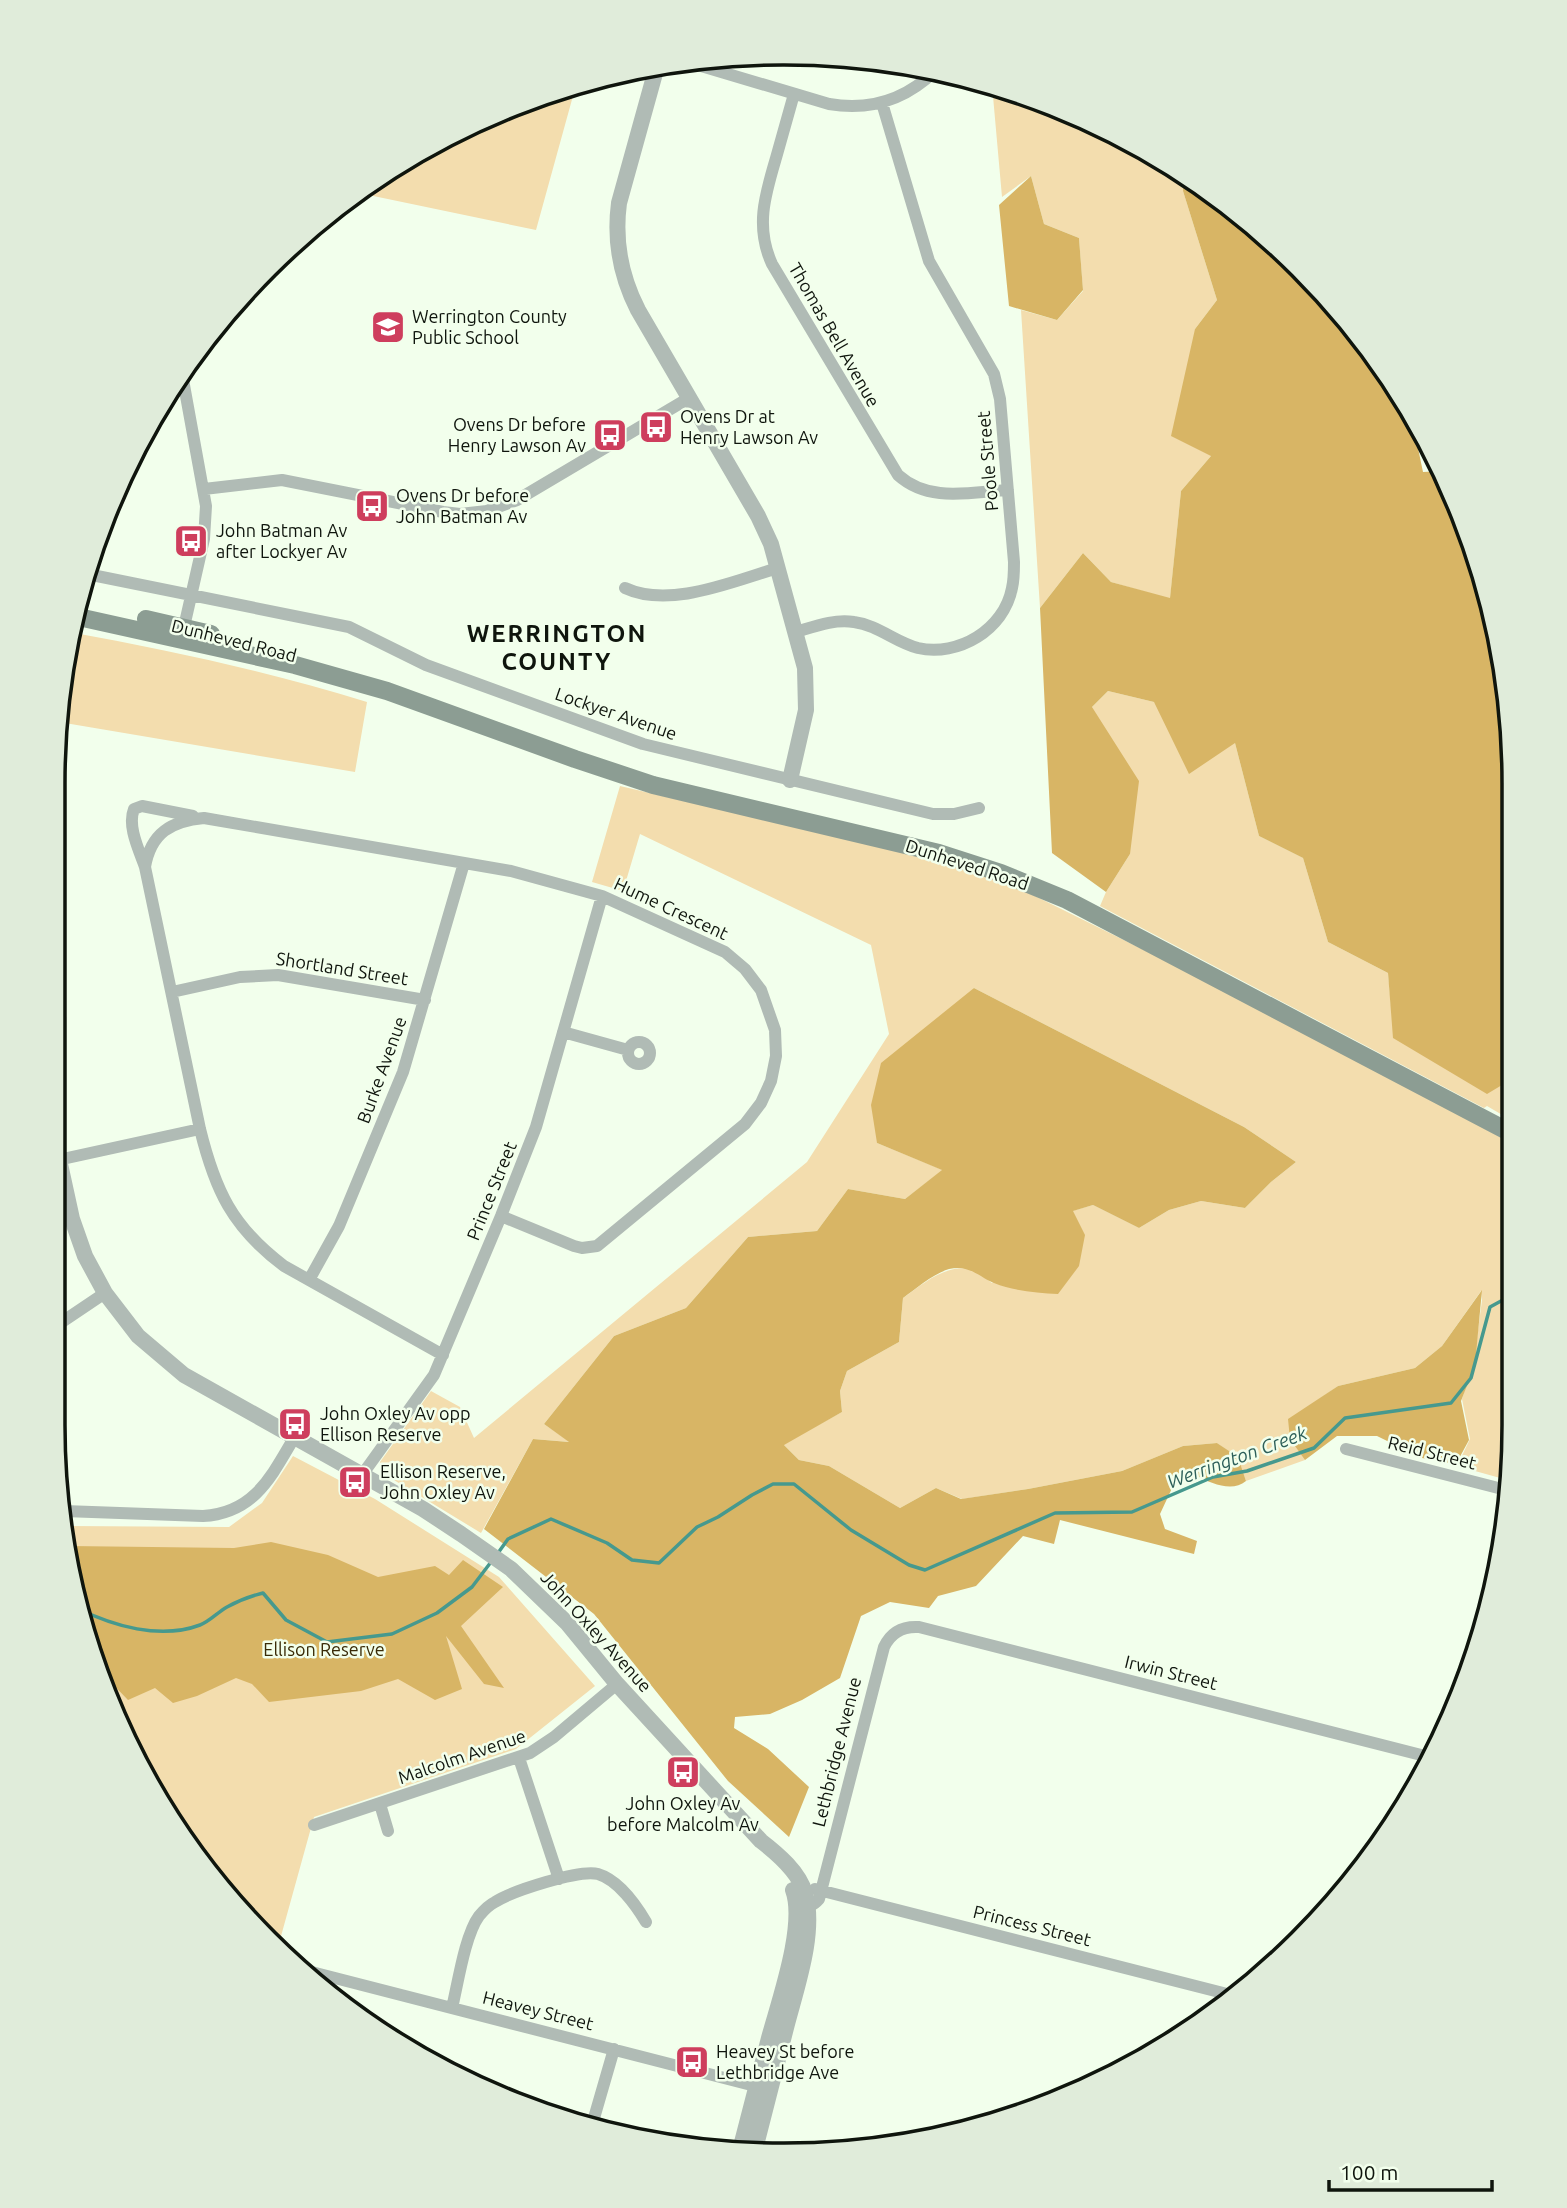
<svg xmlns="http://www.w3.org/2000/svg" width="1567" height="2208" font-family="Ubuntu,sans-serif">
	<style>
		.green { fill: #f3ddae }
		.forest { fill: #d8b565 }
		.lines { fill: none; stroke-linecap: round; stroke-linejoin: round }
		.stream { stroke: #46998e; stroke-width: 3.5 }
		.minor { stroke: #b0bbb5; stroke-width: 12 }
		.tertiary { stroke: #b0bbb5; stroke-width: 16 }
		.secondary { stroke: #8c9d93; stroke-width: 18 }
		.labels { text-anchor: middle; stroke-width: 5; stroke-linejoin: round; paint-order: stroke }
		.poi-label { font-size: 18px; fill: #0f150d; stroke: #f2ffec; text-anchor: start }
		.street-label { font-size: 18px; fill: #0f150d; stroke: #f2ffec }
		.park-label { font-size: 18px; fill: #3a2b07; stroke: #f2ffec }
		.water-label { font-size: 19px; font-style: italic; fill: #2d5f59; stroke: #f2ffec }
		.district-label { font-size: 24px; font-weight: bold; letter-spacing: 2px; fill: #0f150d; stroke: #f2ffec }
		.rim { fill: none; stroke: #0f150d; stroke-width: 3.5 }
	</style>
	<rect width="100%" height="100%" fill="#f2ffec"/>
	<!-- green -->
	<path class="green" d="M576,85L536,230L359,193L418,150L549,91Z
		M992,85L1107,128L1184,176L1183,191L1217,300L1195,329L1211,456L1181,491L1170,599L1111,582L1083,553L1040,608L1021,310L1057,320L1083,291L1079,238L1044,224L1031,176L1002,197Z
		M69,632C170,650 269,672 367,702L355,772L59,722L67,641Z
		M1108,691L1154,702L1235,743L1259,836L1303,858L1328,942L1388,973L1394,1038L1502,1085L1510,1060L1511,1120L1487,1106L1484,1108L1100,906L1106,892L1130,854L1092,707Z
		M620,786L927,858L984,875L1029,893L1150,953L1397,1081L1511,1143V1481L1457,1466L1470,1439L1462,1399L1474,1361L1482,1300L1481,1291L1442,1346L1415,1368L1338,1386L1289,1420L1305,1460L1246,1481L1238,1458L1217,1443L1183,1446L1122,1471L1028,1489L962,1499L936,1488L900,1508L829,1466L799,1460L783,1444L842,1412L840,1391L847,1371L899,1342L903,1298C923,1284 947,1262 974,1270C980,1273 987,1279 992,1283L1072,1211L1093,1205L1139,1228L1169,1210L1201,1201L1245,1208L1271,1182L1296,1162L1244,1127L974,988L877,1143L943,1170L905,1199L848,1189L817,1231L748,1237L686,1308L614,1336L544,1424L570,1442L533,1439L481,1533L384,1474L380,1468V1462L431,1391L460,1407L474,1438L807,1162L889,1034L871,945L640,834L623,891L592,882Z
		M293,1456L375,1499L499,1577L595,1686L516,1749L314,1817L278,1947L175,1830L108,1705L78,1614L66,1526L229,1527L262,1503Z"/>
	<!-- forest -->
	<path class="forest" d="M1031,176L1044,224L1079,238L1083,290L1057,320L1009,306L999,205Z
		M1184,176L1229,204L1302,272L1410,410L1423,472L1443,471L1459,503L1508,688L1510,1060L1502,1085L1487,1094L1393,1038L1388,973L1328,942L1303,858L1259,836L1235,743L1189,774L1154,702L1108,691L1092,707L1139,781L1130,854L1106,892L1052,853L1040,608L1083,553L1111,582L1170,598L1181,491L1211,456L1171,436L1195,329L1217,300L1183,191Z
		M974,988L1244,1127L1296,1162L1271,1182L1245,1208L1201,1201L1169,1210L1139,1228L1093,1205L1073,1211L1085,1235L1079,1266L1058,1294C1037,1293 1014,1291 994,1283C979,1277 969,1264 949,1269C933,1274 917,1288 903,1298L899,1342L847,1371L840,1391L842,1412L784,1445L799,1460L829,1466L900,1508L936,1488L961,1499L1028,1489L1122,1471L1183,1446L1217,1443L1238,1457L1246,1481C1232,1493 1211,1483 1197,1476L1173,1486L1160,1514L1165,1529L1197,1541L1194,1554L1060,1520L1054,1544L1023,1536L976,1586L938,1596L929,1608L890,1602L861,1616L840,1678L802,1700L770,1714L735,1717L734,1728L768,1749L809,1787L789,1837L728,1781L594,1614L484,1529L533,1439L569,1442L544,1424L614,1336L686,1308L748,1237L817,1231L848,1189L905,1199L942,1170L877,1143L871,1105L881,1063Z
		M1482,1290L1475,1365L1461,1401L1469,1440L1456,1464L1422,1458L1377,1436H1337L1305,1460L1290,1439L1288,1419L1338,1386L1415,1368L1442,1346Z
		M271,1542L328,1555L378,1577L435,1566L449,1575L463,1560L503,1587L461,1626L504,1688L484,1684L446,1636L462,1689L435,1700L398,1679L361,1691L269,1702L252,1684L236,1678L197,1696L173,1703L155,1688L128,1700L102,1673L89,1605L77,1609L69,1546L234,1548Z"/>
	<g class="lines">
		<!-- stream -->
		<path class="stream" d="M498,1553L508,1539L551,1519L607,1543L632,1560L659,1563L697,1527L718,1517L752,1495L773,1484H794L851,1530L909,1565L925,1570L1055,1513L1132,1512L1213,1477L1247,1471L1314,1448L1345,1418L1451,1403L1471,1378L1490,1307L1512,1295
			M77,1608C113,1626 160,1640 200,1625C209,1622 218,1612 227,1607C238,1601 251,1596 263,1593L286,1620L327,1642L392,1634L437,1613L472,1587L491,1562"/>
		<!-- minor -->
		<path class="minor" d="M681,60L829,104C870,111 905,100 935,71
			M794,94C788,115 782,136 776,158C765,195 755,227 772,264L898,475C929,503 970,492 1008,490
			M182,374L206,506L204,539L184,627
			M204,489L282,480L443,512L460,514L487,511L517,500L689,398
			M87,574L349,627L426,665L643,744L933,814H954L979,808
			M625,588C670,609 733,581 778,568
			M796,632C816,626 834,619 854,622C878,625 895,642 918,648C958,657 1004,630 1012,588C1014,580 1014,570 1014,562L1000,399L994,374L929,261L882,103
			M145,867C139,850 127,826 134,809L142,806L193,816
			M172,992L240,977L278,975L425,1000
			M563,1032L628,1050
			M628 1053a11 11 0 1 1 22 0a11 11 0 1 1-22 0Z
			M58,1160L200,1129
			M309,1280L339,1226L403,1072L464,863
			M53,1328L105,1293
			M443,1355L284,1266C232,1227 215,1190 200,1129L145,867C151,833 171,821 204,818L511,871L602,896L725,952L745,969L761,990L775,1030L776,1056L771,1081L761,1103L745,1124L597,1246L582,1248L574,1246L501,1216
			M1346,1449L1510,1491
			M362,1475L434,1375L501,1216L536,1127L602,896
			M64,1511L203,1516C254,1513 271,1477 294,1438
			M519,1758L559,1879
			M380,1804L388,1831
			M314,1825L530,1753L554,1737L617,1684
			M815,1889L1235,1996
			M799,1907C808,1907 813,1906 819,1899L884,1647C891,1632 903,1626 919,1627L1433,1758
			M296,1968L763,2088
			M452,2008C458,1983 465,1935 479,1916C484,1910 489,1905 495,1902C512,1891 580,1869 598,1874C618,1880 636,1905 646,1922
			M592,2125L614,2049"/>
		<!-- tertiary -->
		<path class="tertiary" d="M657,66L619,203C614,241 620,275 638,310L758,516L771,544L805,668L806,710L790,780
			M53,1132L72,1219L85,1256L105,1293L138,1336L184,1375L423,1509L461,1534L511,1569L567,1623L617,1684L761,1841C778,1854 799,1872 805,1893C816,1932 797,1986 787,2024C776,2067 765,2110 754,2153
			M739,2154C749,2115 759,2077 769,2038C779,2001 806,1925 793,1890"/>
		<!-- secondary -->
		<path class="secondary" d="M74,616L295,665L387,691L575,759L653,785L939,853L1001,873L1067,900L1511,1133
			M146,619L211,634"/>
	</g>
	<!-- icons -->
	<defs>
		<g id="school-square" transform="scale(1.75)"><rect x="-9" y="-9" width="18" height="18" rx="4" fill="#ce3e5d" stroke="#f2ffec"/><path d="M0-5L7-2L0 1L-7-2ZM-4 1L0 2.5L4 1V4Q0 6-4 4Z" fill="#fff"/></g>
		<g id="bus-square" transform="scale(1.75)"><rect x="-9" y="-9" width="18" height="18" rx="4" fill="#ce3e5d" stroke="#f2ffec"/><path d="M-5-6H5V4H4V6H2V4H-2V6H-4V4H-5ZM-3.5-4V0h7V-4ZM-3.5 1.2v1.5H-2V1.2ZM2 1.2v1.5H3.5V1.2Z" fill="#fff"/></g>
	</defs>
	<g fill-rule="evenodd">
		<use href="#school-square" x="388" y="327"/>
		<use href="#bus-square" x="656" y="427"/>
		<use href="#bus-square" x="610" y="435"/>
		<use href="#bus-square" x="372" y="506"/>
		<use href="#bus-square" x="191" y="541"/>
		<use href="#bus-square" x="295" y="1424"/>
		<use href="#bus-square" x="355" y="1482"/>
		<use href="#bus-square" x="683" y="1772"/>
		<use href="#bus-square" x="692" y="2062"/>
	</g>
	<g class="labels">
		<!-- poi labels -->
		<g class="poi-label">
			<text x="412" y="323">Werrington County<tspan x="412" dy="21">Public School</tspan></text>
			<text x="680" y="423">Ovens Dr at<tspan x="680" dy="21">Henry Lawson Av</tspan></text>
			<text x="586" y="431" text-anchor="end">Ovens Dr before<tspan x="586" dy="21">Henry Lawson Av</tspan></text>
			<text x="396" y="502">Ovens Dr before<tspan x="396" dy="21">John Batman Av</tspan></text>
			<text x="216" y="537">John Batman Av<tspan x="216" dy="21">after Lockyer Av</tspan></text>
			<text x="320" y="1420">John Oxley Av opp<tspan x="320" dy="21">Ellison Reserve</tspan></text>
			<text x="380" y="1478">Ellison Reserve,<tspan x="380" dy="21">John Oxley Av</tspan></text>
			<text x="683" y="1810" text-anchor="middle">John Oxley Av<tspan x="683" dy="21">before Malcolm Av</tspan></text>
			<text x="716" y="2058">Heavey St before<tspan x="716" dy="21">Lethbridge Ave</tspan></text>
		</g>
		<!-- street labels -->
		<g class="street-label">
			<text transform="translate(834 335) rotate(60)" y="6">Thomas Bell Avenue</text>
			<text transform="translate(988 461) rotate(-95)" y="6">Poole Street</text>
			<text transform="translate(234 641) rotate(14)" y="6">Dunheved Road</text>
			<text transform="translate(616 714) rotate(19)" y="6">Lockyer Avenue</text>
			<text transform="translate(967 865) rotate(18)" y="6">Dunheved Road</text>
			<text transform="translate(671 909) rotate(25)" y="6">Hume Crescent</text>
			<text transform="translate(342 969) rotate(9)" y="6">Shortland Street</text>
			<text transform="translate(382 1070) rotate(-70)" y="6">Burke Avenue</text>
			<text transform="translate(492 1191) rotate(-68)" y="6">Prince Street</text>
			<text transform="translate(1432 1453) rotate(14)" y="6">Reid Street</text>
			<text transform="translate(596 1632) rotate(48)" y="6">John Oxley Avenue</text>
			<text transform="translate(1171 1673) rotate(14)" y="6">Irwin Street</text>
			<text transform="translate(837 1752) rotate(-76)" y="6">Lethbridge Avenue</text>
			<text transform="translate(462 1757) rotate(-19)" y="6">Malcolm Avenue</text>
			<text transform="translate(1032 1926) rotate(14)" y="6">Princess Street</text>
			<text transform="translate(538 2011) rotate(14)" y="6">Heavey Street</text>
		</g>
		<!-- park labels -->
		<g class="park-label">
			<text x="324" y="1656">Ellison Reserve</text>
		</g>
		<!-- water labels -->
		<g class="water-label">
			<text transform="translate(1237 1457) rotate(-20)" y="7">Werrington Creek</text>
		</g>
		<!-- district labels -->
		<g class="district-label">
			<text x="557" y="642">WERRINGTON<tspan x="557" dy="28">COUNTY</tspan></text>
		</g>
	</g>
	<!-- crop -->
	<path d="M0 0H1567V2208H0ZM783 65H784A718 718 0 0 1 1502 783V1425A718 718 0 0 1 784 2143H783A718 718 0 0 1 65 1425V783A718 718 0 0 1 783 65Z" fill="#e0ecda" fill-rule="evenodd"/>
	<path class="rim" d="M783 65H784A718 718 0 0 1 1502 783V1425A718 718 0 0 1 784 2143H783A718 718 0 0 1 65 1425V783A718 718 0 0 1 783 65Z"/>
	<!-- scale -->
	<path d="M1329 2180v10h163v-10" fill="none" stroke="#0f150d" stroke-width="3.5"/>
	<text x="1340" y="2180" font-size="21" fill="#0f150d" stroke="#f2ffec" stroke-width="5" paint-order="stroke">100 m</text>
</svg>
